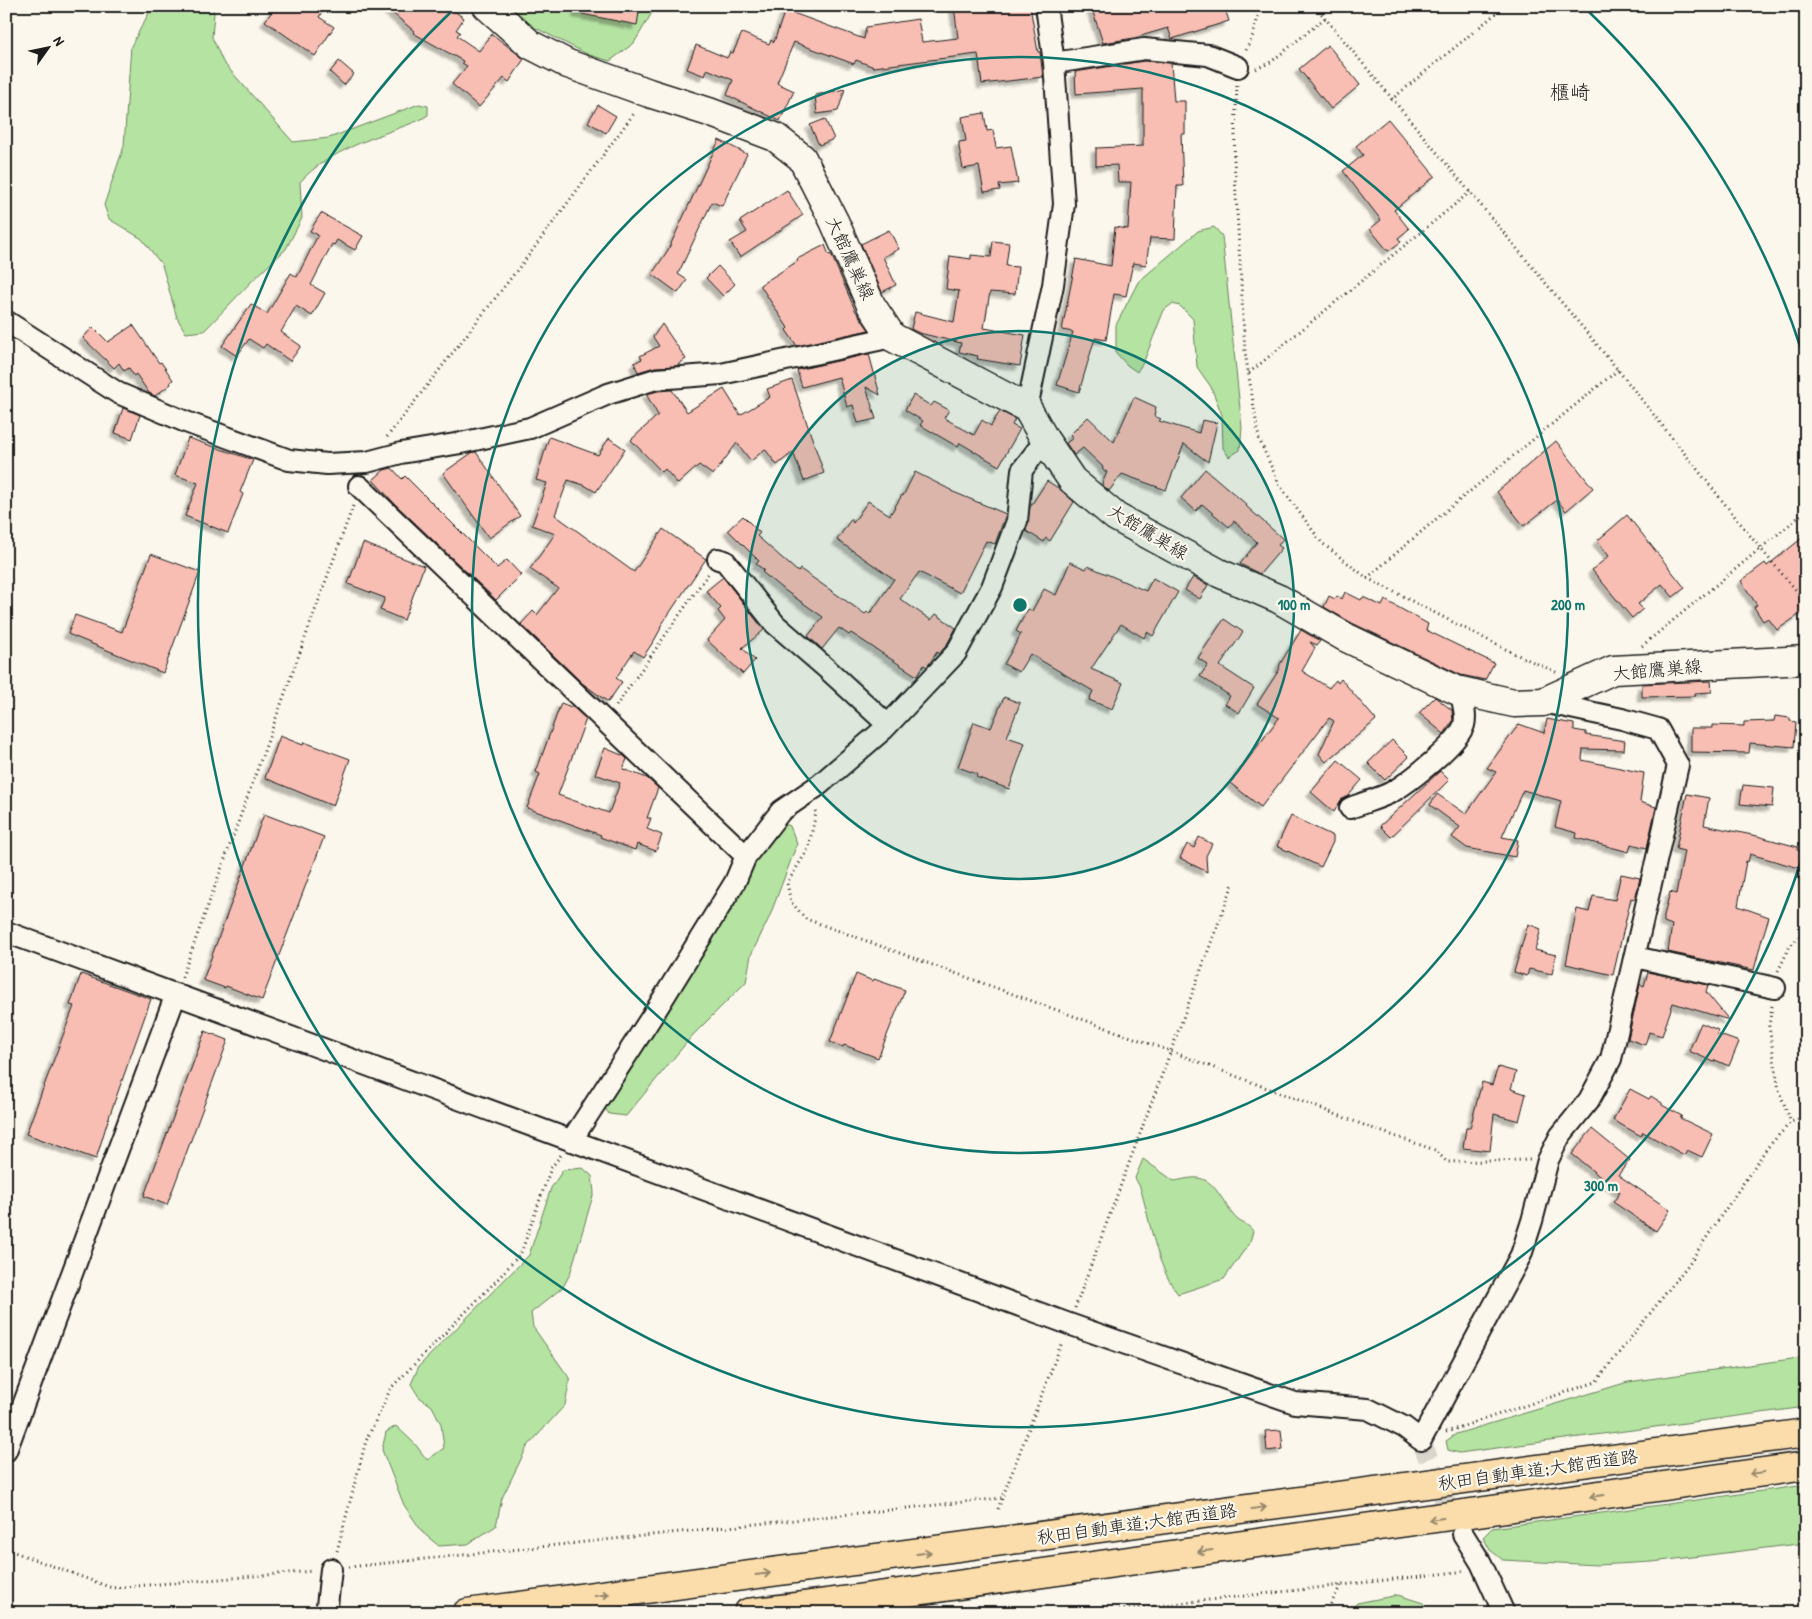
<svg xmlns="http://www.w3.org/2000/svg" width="1812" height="1619" font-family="'Patrick Hand','Klee One',sans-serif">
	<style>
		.green { fill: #b5e3a1; stroke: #68805e }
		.building { fill: #f8beb3; stroke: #1c1c1c; filter: url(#shadow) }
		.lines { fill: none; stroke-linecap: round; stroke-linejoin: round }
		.street-tunnel { stroke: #dad6cd; stroke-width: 20; stroke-dasharray: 20 10; stroke-linecap: butt }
		.street-casing { stroke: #1c1c1c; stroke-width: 24 }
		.secondary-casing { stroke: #1c1c1c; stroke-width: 31 }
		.highway-casing { stroke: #1c1c1c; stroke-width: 31 }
		.path { stroke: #1c1c1c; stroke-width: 3; stroke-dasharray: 1 4; stroke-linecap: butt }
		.street { stroke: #fbf7ec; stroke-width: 20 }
		.secondary { stroke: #fbf7ec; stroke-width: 28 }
		.highway { stroke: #faddab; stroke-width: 28 }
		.oneway { stroke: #96866b }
		.ring { fill: none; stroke: #0f766e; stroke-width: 2.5 }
		.labels { text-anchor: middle; stroke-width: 4.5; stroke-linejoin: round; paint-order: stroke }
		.street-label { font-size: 18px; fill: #1c1c1c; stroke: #fbf7ec }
		.quarter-label { font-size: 20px; fill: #1c1c1c; stroke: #fbf7ec }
		.centre { fill: #0f766e; stroke: #fbf7ec; stroke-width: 2.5 }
		.ring-label { font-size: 15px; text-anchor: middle; font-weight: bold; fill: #0f766e; stroke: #fbf7ec; stroke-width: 4.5; stroke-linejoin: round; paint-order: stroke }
	</style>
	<defs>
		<filter id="shadow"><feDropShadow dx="-4.5" dy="4.5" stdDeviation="1" flood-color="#0004"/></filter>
	</defs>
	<rect width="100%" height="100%" fill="#fbf7ec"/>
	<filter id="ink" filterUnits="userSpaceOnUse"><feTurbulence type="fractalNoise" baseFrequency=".02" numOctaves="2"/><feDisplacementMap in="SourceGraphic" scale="10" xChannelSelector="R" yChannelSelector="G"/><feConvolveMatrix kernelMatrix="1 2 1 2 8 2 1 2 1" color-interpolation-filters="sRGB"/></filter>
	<g filter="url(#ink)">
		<!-- green -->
		<path class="green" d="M159,6H213L214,13L212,37L223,62L293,142L329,138L419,104L428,106V115L420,120C380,136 328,150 300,182L302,218L286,249L252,281L204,331L186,333L177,318L162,265L142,239L109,219L104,205L124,146L131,46L150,11Z
			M511,6H656L634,43L610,61L589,55L520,20Z
			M1214,227L1222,236L1242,428L1240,450L1229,457L1223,448L1222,415L1211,387L1197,367L1193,319L1180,306L1172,304L1164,310L1144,361L1137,372L1127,365L1116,353V325L1138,282L1198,231Z
			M781,822L790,826L797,844L769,918L751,955L746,982L692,1036L626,1116L609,1114L604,1107L746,873Z
			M1143,1159L1174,1181C1181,1180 1191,1177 1198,1178C1217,1180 1225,1209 1238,1220C1243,1224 1248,1224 1253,1231L1250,1242L1224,1279L1178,1294C1156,1266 1150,1220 1140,1187L1135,1178Z
			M583,1168L592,1176L594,1192L570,1274L563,1287L531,1313L533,1327L570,1379L565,1405L527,1447L502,1498L496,1526L468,1544L439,1546L423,1533L404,1505L382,1450L386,1432L396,1426L415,1444L427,1460L444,1448L441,1424L432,1406L419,1397L411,1384L419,1366L529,1255L551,1188L563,1170Z
			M1806,1357V1407L1459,1453L1448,1450L1446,1441L1456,1434L1628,1382Z
			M1806,1485V1543L1652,1562L1597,1565L1503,1560L1490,1550L1483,1537L1492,1528Z
			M1398,1595L1423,1603L1429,1613H1347L1357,1603Z"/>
		<!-- building -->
		<path class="building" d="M276,6H326L319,17L334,27L315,56L265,21Z
			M384,6H447L464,18L456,30L460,32L457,36L479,51L492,34L524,59L509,82L504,78L479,107L452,84L467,66L462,63L463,61L413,33L414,31Z
			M578,6H640L637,25L577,13Z
			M954,6H1030L1038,52H1040L1043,77L982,84L978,54L874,67L856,60L854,64L794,42L777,83L794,91L780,121L727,95L733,80L707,69L705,76L687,69L696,45L727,58L730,52L733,53L742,33L769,44L771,40L774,42L785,10L864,39L866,27L918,19L922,42L958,38Z
			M1091,6H1224L1229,21L1172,39L1168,28L1134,38L1103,43Z
			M1328,45L1360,85L1331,109L1299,69Z
			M339,61L354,74L344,85L330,72Z
			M1144,61L1171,63L1174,101H1185V134H1181L1183,186H1177L1175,239L1150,238L1146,265L1133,263L1126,296L1114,294L1106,340L1095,338L1079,392L1057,385L1073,332L1062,330L1076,259L1111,266L1115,227L1128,229L1131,182H1118L1117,165L1096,166V148L1143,146V89L1076,94L1075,72Z
			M845,89L838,111L817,114L815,95Z
			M598,105L616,116L606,133L588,122Z
			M984,113L987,131L993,130L996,148L1011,146L1018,183L999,185L1000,190L984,192L979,166L963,169L959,147V142L966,141L962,117Z
			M825,119L834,139L819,145L810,125Z
			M1388,119L1435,176L1394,210L1409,229L1398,238L1401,242L1388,251L1370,229L1381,220L1343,171L1363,155L1356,146Z
			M719,140L747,154L722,206L712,202L678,274L687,280L678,293L652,274L668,250Z
			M787,190L803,215L740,257L730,242L747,232L740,221Z
			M321,213L363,236L355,250L337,240L334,245L332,244L311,285L325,293L312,316L296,306L281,332L301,346L290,361L266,344L263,348L249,339L237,356L222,346L251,304L267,314L291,273L297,277L318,235L310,231Z
			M889,230L899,249L883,257L896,285L882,292L861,244Z
			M993,241L1009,243L1006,266L1018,267L1015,294L990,292L984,328L1025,335L1020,366L977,359L978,356L959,352L961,343L919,333L911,329L915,312L954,322L959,291L946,289L950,256L971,259V255L991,257Z
			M825,245L829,255L831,254L855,310L869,330L797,346L786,330L788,328L760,285L798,261L797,259Z
			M718,266L735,284L723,296L706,278Z
			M662,324L686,359L676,366L655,367L638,372L634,363L642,359L640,356L659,346L653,337Z
			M133,325L159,363L161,362L173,380L170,382L171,384L155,396L149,393L136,374L134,376L129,368L124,371L119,363L114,368L83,338L93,327L108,342Z
			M869,354L880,395L866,387L876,419L858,423L853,405L847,407L839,377L802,387L797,370Z
			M792,380L824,473L804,481L793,452L777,465L765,449L751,461L737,443L713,475L699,465L678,484L665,469L662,472L631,440L658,415L646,394L658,391L672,390L687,412L724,389L740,415L770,397L767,389Z
			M913,395L931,406L934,402L949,410L944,418L974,435L982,420L991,426L1000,411L1015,419L1012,425L1020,429L999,466L960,443L958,447L920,425L923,421L905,410Z
			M1134,397L1156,407L1154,416L1161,419L1159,421L1199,433L1202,420L1217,423L1208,462L1184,444L1166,490L1122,474L1109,491L1102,484L1107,472L1102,469L1103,467L1083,448L1074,455L1066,443L1073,438L1070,435L1088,417L1114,442Z
			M123,408L140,415L132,439L115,433Z
			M549,437L598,455L609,438L625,449L596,492L584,485L568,480L555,515L634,572L663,529L706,559L660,627L661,628L655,639L643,657L634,651L616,678L622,682L608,702L582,683L521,624L533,611L537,615L558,588L530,569L555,534L532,525L547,483L536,480Z
			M188,438L253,460L240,492L243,494L228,533L185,516L198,483L175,475Z
			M1556,441L1593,488L1566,511L1557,500L1524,526L1497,492Z
			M473,452H476L520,516L489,538L443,473Z
			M392,468L402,479L405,476L497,568L507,560L521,575L496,600L394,503L373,480L384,470Z
			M1205,469L1247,505L1246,506L1283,539L1278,545L1282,548L1260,574L1240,564L1257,542L1234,521L1229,527L1202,504L1196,511L1181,498Z
			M915,472L951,490V491L1006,514L995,544L986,541L960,593L919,572L900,599L931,620L936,614L956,628L946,646L939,654L937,652L927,667L924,665L917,676L851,633L849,635L839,628L822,649L808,636L823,617L780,587L762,572L764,570L756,564L759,561L728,530L743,516L760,533L757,536L798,572L800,569L865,614L867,612L870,614L894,579L837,540L851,519L853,523L868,501L890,515L902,495L903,496Z
			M1047,481L1060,489L1074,502L1050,541L1046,538L1044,542L1026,531L1030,507Z
			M1627,515L1685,588L1673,597L1662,584L1638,604L1643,609L1632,618L1592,570L1609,556L1597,541Z
			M1806,535V610L1777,630L1768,618L1763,621L1754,607L1757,605L1741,581L1765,563L1767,566Z
			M363,543L424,566L404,620L380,610L385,598L348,584Z
			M151,554L200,572L163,673L68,634L75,615L122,632Z
			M1070,562L1086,569L1088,566L1146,591L1153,578L1178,592L1153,636L1147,632L1144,638L1121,624L1091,669L1123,683L1112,709L1089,700L1093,691L1030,654L1019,672L1004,664L1021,634L1016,631L1028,609L1032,611L1044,589L1056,595Z
			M723,577L764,630L742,648L755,660L743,674L707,640L725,620L718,611L721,608L706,591Z
			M1193,577L1208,585L1200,599L1185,590Z
			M1345,592L1361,600L1363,597L1382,606L1385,600L1428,624L1426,630L1494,663L1485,680L1461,675L1352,623L1324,607L1329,596L1335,599L1337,596L1342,599Z
			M1224,619L1243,632L1220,666L1254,688L1239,713L1225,704L1230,696L1200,676L1208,665L1198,658Z
			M1301,630L1320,641L1317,645L1310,642L1315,648L1302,671L1329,688L1336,680L1338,683L1341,679L1376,720L1326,762L1319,754L1334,721L1329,718L1261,807L1230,783L1279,718L1257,704L1279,670L1280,664Z
			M1711,681L1712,692L1695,693L1696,696L1642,697V684Z
			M1004,697L1020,703L1007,737L1025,743L1009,789L976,777L977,774L958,767L974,722L991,728Z
			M1435,697L1452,710L1453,721L1444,734L1419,713Z
			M561,703L574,708L586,719L558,795L609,813L620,783L595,774L605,748L624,756L627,759L623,769L647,778L658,788L647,818H651L647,829L662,835L656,851L637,844L635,850L600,837L601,835L527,808L540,774L536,772Z
			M1775,716L1790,718V721L1796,722L1794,747L1750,743L1749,753L1691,752V728H1712V725L1744,726V722L1774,721Z
			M1547,719L1574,724V730L1586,732V735L1625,741L1624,750L1583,749L1582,760L1644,773L1640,802L1656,807L1647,848L1631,844L1629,852L1576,838L1577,833L1555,827L1561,801L1523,790L1502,837L1518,840L1515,857L1467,848L1452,837L1460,827L1430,805L1437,794L1466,814L1496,772L1487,768L1519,724L1544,733Z
			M280,736L303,745L304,742L350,759L333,806L265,778Z
			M1392,740L1409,757L1385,780L1368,763Z
			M1338,760L1362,780L1348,796L1341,800L1334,812L1311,792Z
			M1440,771L1449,780L1391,837L1380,826Z
			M1743,785L1774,788L1772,807L1740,804Z
			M1687,794L1709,798L1704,825L1757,836L1798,847L1797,850L1806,852V870L1750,854L1748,862L1746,861L1738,906L1769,917L1762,939L1754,970L1668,952L1672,925L1664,922V916L1670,892L1676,894L1684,851L1676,849Z
			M264,814L324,837L262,1000L226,986L225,988L203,980Z
			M1291,816L1333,836V842L1321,867L1277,846Z
			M1199,837L1212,844L1206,856L1207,872L1180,858L1187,844L1194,848Z
			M1621,874L1640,878L1635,899L1631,898L1613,975L1566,964L1577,909L1589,912L1593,896L1615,900Z
			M1528,924L1541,929L1535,950L1556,955L1552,974L1529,969L1527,976L1514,972Z
			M1648,972L1708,985L1706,992L1729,1020L1673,1003L1662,1036L1649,1032L1645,1045L1628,1039L1640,984L1644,986Z
			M81,974L151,999L108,1120L96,1159L26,1134L74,1006L70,1005Z
			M856,974L873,981L874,979L905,990L878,1058L844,1045L843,1047L830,1042Z
			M1701,1023L1718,1030L1717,1034L1739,1042L1729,1066L1715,1060L1714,1062L1689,1051Z
			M205,1031L228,1040L167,1205L144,1196Z
			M1498,1067L1516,1072L1511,1089L1526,1094L1519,1121L1494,1114L1490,1151L1463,1148L1466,1128H1470L1482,1082L1492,1085Z
			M1630,1089L1649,1099L1651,1096L1662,1103V1105L1682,1116L1680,1118L1713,1134L1702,1157L1687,1150L1684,1155L1643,1132L1641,1136L1613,1120Z
			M1592,1129L1630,1160L1618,1175L1670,1210L1656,1231L1613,1202L1620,1193L1572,1154Z
			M1281,1430L1283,1449L1267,1451L1265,1431Z"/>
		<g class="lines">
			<!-- street-tunnel -->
			<path class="street-tunnel" d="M1421,1440L1445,1501L1458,1525"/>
			<!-- street casing -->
			<g class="street-casing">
				<path id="street" d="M1054,63L1144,49L1208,55L1238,67
					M6,321L118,393L186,422L289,460L327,464L367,462L401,453L461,443L530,428L608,394L656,379L721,374L892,337
					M1027,408L1053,285L1064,204L1054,63L1046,6
					M359,486L746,856
					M718,559L725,561L775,624L826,668L888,725
					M1350,808C1363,803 1377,799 1390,793C1407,784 1458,744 1464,725C1467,714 1462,701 1460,691
					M6,932L1069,1324L1295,1403L1368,1409L1404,1427L1421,1440L1521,1255L1532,1221L1548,1160L1560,1136L1589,1100L1611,1059L1678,765L1658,729L1622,719L1543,702
					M1635,957L1775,988
					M571,1141L656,1010L735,882L746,856L781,811L819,785L883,730L956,653L992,587L1017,521L1022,470L1045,440
					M6,1451L176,994
					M1463,1534L1481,1563L1504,1613
					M327,1606L331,1569"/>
			</g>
			<!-- secondary casing -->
			<g class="secondary-casing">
				<path id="secondary" d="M487,6L531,45L568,64L649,93L709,112L775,137L802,158L834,221L871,305L892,337L1027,408L1045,440L1072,480L1116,517L1219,573L1279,599L1345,637L1456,690L1514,703L1543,702L1613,670L1806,660"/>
			</g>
			<!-- highway casing -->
			<g class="highway-casing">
				<path id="highway" d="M467,1613L1806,1433
					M748,1613L851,1600L1806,1466"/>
			</g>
			<!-- path -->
			<path class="path" d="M1315,6L1618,370L1760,548L1806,602
				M1246,50L1253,35L1261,6
				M1256,69L1271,62L1325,18
				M1237,85L1234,159L1245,352L1259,439L1280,486L1322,543L1367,578L1513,653L1556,672
				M1391,100L1505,6
				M1249,373L1470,192
				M387,437L532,251L635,112
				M1367,578L1441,515L1618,370
				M1642,646L1806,511
				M616,706L708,574
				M815,811L816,813L808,849L787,883L791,902L806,919L1170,1051L1377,1130L1435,1150L1447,1162L1530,1160
				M1778,971L1790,946L1806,930
				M182,977L353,506
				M1772,1006L1769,1026L1779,1091L1791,1122
				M1075,1308L1233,884
				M1446,1432L1596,1382L1688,1265L1767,1148L1791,1122L1806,1116
				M998,1509L1062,1342
				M6,1549L112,1588L313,1571
				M337,1551L366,1441L391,1388L497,1280L521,1253L551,1168L561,1155
				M349,1567L1002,1498
				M1094,1613L1466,1571
				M1326,1613L1341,1585"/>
			<!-- street -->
			<use href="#street" class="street"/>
			<!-- secondary -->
			<use href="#secondary" class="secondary"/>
			<!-- highway -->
			<use href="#highway" class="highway"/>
		</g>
		<!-- one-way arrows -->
		<defs><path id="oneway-shaft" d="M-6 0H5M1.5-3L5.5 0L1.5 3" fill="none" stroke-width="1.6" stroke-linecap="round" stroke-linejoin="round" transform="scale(1.25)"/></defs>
		<g class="oneway">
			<use href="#oneway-shaft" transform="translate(1757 1473) rotate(172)"/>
			<use href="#oneway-shaft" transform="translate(1597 1496) rotate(172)"/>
			<use href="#oneway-shaft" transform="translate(1259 1508) rotate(-8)"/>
			<use href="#oneway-shaft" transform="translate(1436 1519) rotate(172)"/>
			<use href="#oneway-shaft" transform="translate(1205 1551) rotate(172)"/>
			<use href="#oneway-shaft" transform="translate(924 1553) rotate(-8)"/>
			<use href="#oneway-shaft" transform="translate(763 1574) rotate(-7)"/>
			<use href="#oneway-shaft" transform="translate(602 1595) rotate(-7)"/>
		</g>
	</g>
	<!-- distance rings -->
	<circle cx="1020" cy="605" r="274" fill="#0f766e" fill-opacity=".12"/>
	<g class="ring">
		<circle cx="1020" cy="605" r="274"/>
		<circle cx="1020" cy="605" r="548"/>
		<path d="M1804 852A822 822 0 1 1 454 9M1586 9A822 822 0 0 1 1804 358"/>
	</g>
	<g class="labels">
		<!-- street labels -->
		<g class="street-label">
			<text transform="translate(850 258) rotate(65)" y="6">大館鷹巣線</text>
			<text transform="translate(1148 532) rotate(31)" y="6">大館鷹巣線</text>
			<text transform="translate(1657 670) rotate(-5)" y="6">大館鷹巣線</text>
			<text transform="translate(1538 1470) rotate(-8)" y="6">秋田自動車道;大館西道路</text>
			<text transform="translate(1137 1524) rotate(-8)" y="6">秋田自動車道;大館西道路</text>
		</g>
		<!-- quarter labels -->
		<g class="quarter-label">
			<text x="1570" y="99">櫃崎</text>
		</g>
	</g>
	<circle cx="1020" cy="605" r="8" class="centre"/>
	<g class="ring-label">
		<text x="1294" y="610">100 m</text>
		<text x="1568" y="610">200 m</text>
		<text x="1601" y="1191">300 m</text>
	</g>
	<!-- margin -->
	<rect width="1812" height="1619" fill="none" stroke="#fbf7ec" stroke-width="25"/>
	<rect x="12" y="12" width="1787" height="1594" fill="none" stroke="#1c1c1c" stroke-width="2" filter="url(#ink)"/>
	<!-- north arrow -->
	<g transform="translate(48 48) rotate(57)" stroke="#fbf7ec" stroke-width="4" paint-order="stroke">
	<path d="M0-4L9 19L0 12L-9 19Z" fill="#1c1c1c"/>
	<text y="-8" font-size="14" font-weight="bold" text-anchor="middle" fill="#1c1c1c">N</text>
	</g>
</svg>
